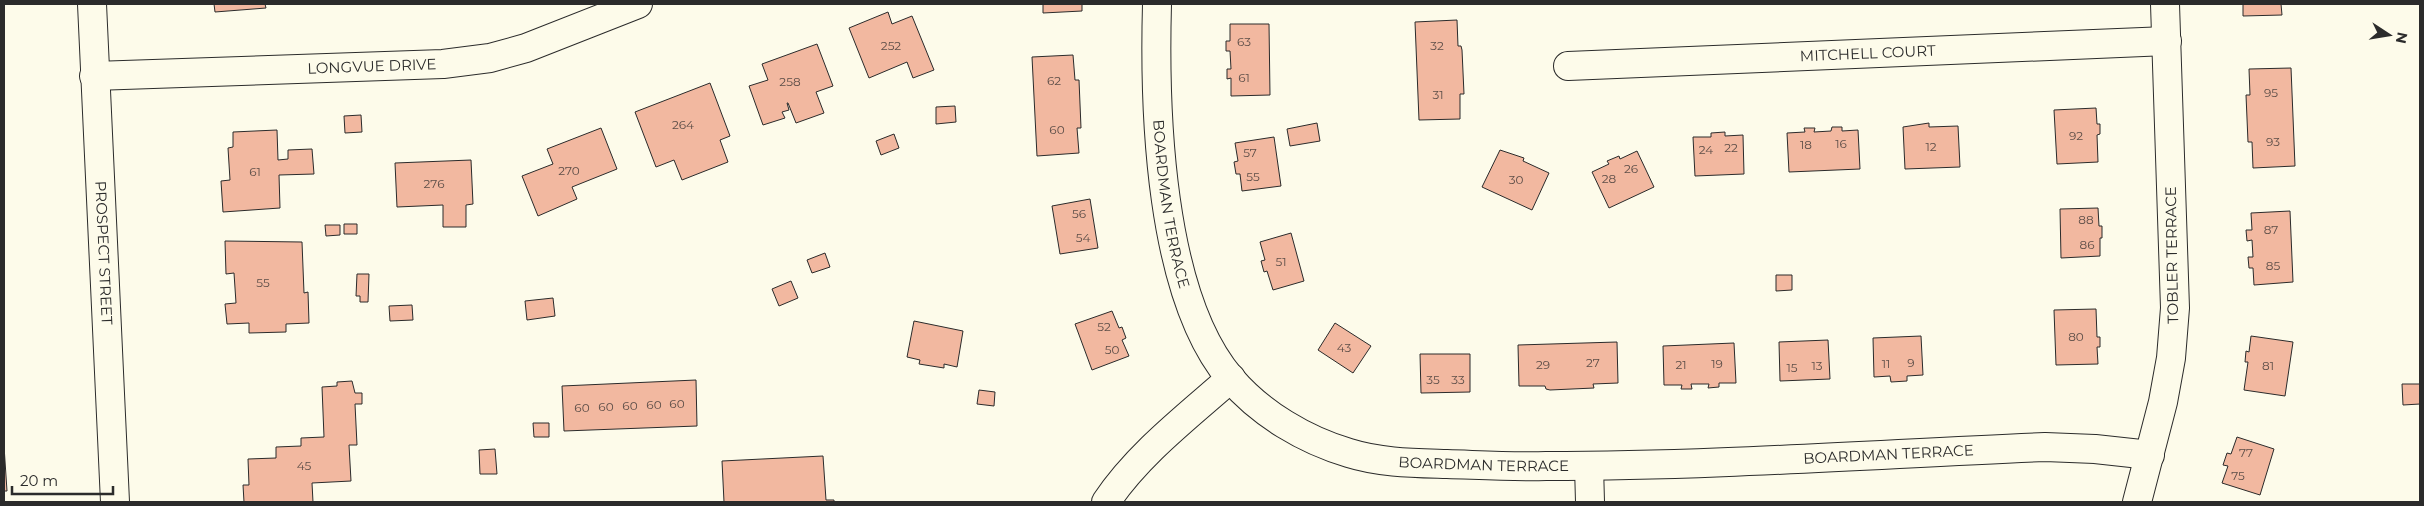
<svg xmlns="http://www.w3.org/2000/svg" width="2424" height="506" font-family="Montserrat,sans-serif">
	<style>
		.building { fill: #f2b8a0; stroke: #2b2b2b }
		.lines { fill: none; stroke-linecap: round; stroke-linejoin: round }
		.minor-casing { stroke: #2b2b2b; stroke-width: 30 }
		.major-casing { stroke: #2b2b2b; stroke-width: 30 }
		.minor { stroke: #fdfbea; stroke-width: 28 }
		.major { stroke: #fdfbea; stroke-width: 28 }
		.labels { text-anchor: middle; stroke-width: 4; stroke-linejoin: round; paint-order: stroke }
		.number-label { font-size: 12px; fill: #5d4e48 }
		.street-label { font-size: 15px; fill: #2b2b2b; stroke: #fdfbea }
	</style>
	<rect width="100%" height="100%" fill="#fdfbea"/>
	<!-- building -->
	<path class="building" d="M214,4H265L266,8L215,12Z
		M1043,4H1082V11L1043,13Z
		M2243,4H2281L2282,15L2243,16Z
		M888,12L892,24L912,16L934,70L913,78L907,62L869,78L849,28Z
		M1457,20L1458,46H1461L1462,50L1464,94H1460V119L1419,120L1415,22Z
		M1230,24H1269L1270,95L1231,96V78L1227,79V69H1231L1230,51H1226V41H1230Z
		M817,44L833,86L816,92L824,113L796,123L788,103H787L789,110L782,112L785,118L763,125L749,86L768,80L762,64Z
		M1073,55L1075,80H1079L1081,128H1077L1079,153L1037,156L1032,57Z
		M2291,68L2295,166L2253,168L2252,142H2248L2246,95H2250L2249,69Z
		M710,83L730,136L720,140L728,162L682,180L674,160L656,167L635,112Z
		M955,106L956,122L936,124V107Z
		M2096,108L2097,124H2100V134L2097,135L2098,162L2057,164L2054,110Z
		M361,115L362,132L345,133L344,116Z
		M1317,123L1320,141L1290,146L1287,129Z
		M1929,123V127L1958,126L1960,167L1905,169L1903,127Z
		M1832,127H1842V131L1858,130L1860,169L1789,172L1787,133L1805,132L1804,128H1815L1814,132L1831,131Z
		M601,128L617,169L572,187L577,199L538,216L522,176L553,164L547,149Z
		M277,130L278,160L288,159V150L312,149L314,174L279,175L280,208L223,212L221,181L230,180L228,148L233,147V132Z
		M1725,132V136L1743,135L1744,174L1695,176L1693,137H1711V133Z
		M894,134L899,148L881,155L876,141Z
		M1274,137L1281,186L1242,191L1240,174H1236L1234,162L1238,161L1235,143Z
		M1500,150L1524,158L1523,161L1549,173L1532,210L1482,187Z
		M1637,151L1654,187L1609,208L1592,172L1609,164L1607,161L1619,156L1620,159Z
		M471,160L473,204L466,205V227H443V205L397,207L395,163Z
		M1090,199L1098,248L1060,254L1052,206Z
		M2098,208L2099,226H2102V238H2100V256L2061,258L2060,209Z
		M2290,211L2293,282L2254,285L2253,268H2249L2248,257H2253L2252,240L2247,241L2246,230H2252L2251,213Z
		M344,224H357V234H344Z
		M325,225H340V235L326,236Z
		M1291,233L1304,281L1273,290L1267,271L1264,272L1261,261L1265,260L1260,242Z
		M225,241L302,242L304,293L308,292L309,323L286,324V332L249,333V323L227,324L225,304L236,303L234,273L226,274Z
		M825,253L830,267L812,273L807,260Z
		M357,274H369L368,302H360V296H356Z
		M1776,275H1792V290L1776,291Z
		M791,281L798,298L779,306L772,289Z
		M553,298L555,316L527,320L525,301Z
		M412,305L413,320L390,321L389,306Z
		M2096,309L2097,337H2100V347H2097L2098,364L2056,365L2054,310Z
		M1112,311L1119,328L1122,327L1126,338L1122,340L1129,356L1092,370L1075,324Z
		M914,321L963,331L957,367L944,364V368L919,364L920,360L907,357Z
		M1335,323L1371,346L1353,373L1318,350Z
		M1921,336L1923,375L1907,376V381L1891,382L1890,376L1874,377L1873,338Z
		M2251,336L2293,342L2285,396L2244,390L2248,362H2245L2246,351L2249,352Z
		M1828,340L1830,379L1780,381L1779,342Z
		M1617,342L1618,383L1593,384L1594,388L1550,390L1546,389L1545,386H1519L1518,345Z
		M1734,343L1736,383H1719V387L1708,388L1709,384H1691L1692,389H1681L1682,385H1664L1663,346Z
		M1420,354H1470V392L1421,393Z
		M696,380L697,426L564,431L562,386Z
		M352,381L355,393H362V404H355L357,445H349L351,481L312,483L313,502H244L243,485H249L248,459L276,458V447L301,446V438L324,437L322,387L337,386V382Z
		M2402,384H2420V404L2403,405Z
		M979,390L995,392L994,406L977,404Z
		M533,423H549V437H534Z
		M2237,437L2274,449L2260,495L2222,483L2228,466L2223,465L2227,453L2231,454Z
		M4,446L7,491H4Z
		M495,449L497,474H480L479,450Z
		M823,456L826,500H834V502H724L722,461Z"/>
	<g class="lines">
		<!-- minor casing -->
		<g class="minor-casing">
			<g id="minor">
				<path id="s1" d="M1157,4C1154,110 1159,295 1231,379C1261,414 1305,440 1349,453C1381,463 1414,463 1447,464C1480,465 1513,467 1546,466C1712,466 1879,454 2045,447L2095,449L2150,455"/>
				<path id="s2" d="M1568,66L2167,41"/>
				<path id="s3" d="M94,76L443,64L490,58L526,48L638,4"/>
				<path d="M1589,466L1590,502"/>
				<path d="M1106,502C1138,454 1188,416 1231,378"/>
				<path d="M2137,502L2163,402L2171,358L2175,308L2165,4"/>
			</g>
		</g>
		<!-- major casing -->
		<g class="major-casing">
			<g id="major">
				<path id="s4" d="M92,4L115,502"/>
			</g>
		</g>
		<!-- minor -->
		<use href="#minor" class="minor"/>
		<!-- major -->
		<use href="#major" class="major"/>
	</g>
	<g class="labels">
		<!-- number labels -->
		<g class="number-label">
			<text x="1244" y="46">63</text>
			<text x="891" y="50">252</text>
			<text x="1437" y="50">32</text>
			<text x="1244" y="82">61</text>
			<text x="1054" y="85">62</text>
			<text x="790" y="86">258</text>
			<text x="2271" y="97">95</text>
			<text x="1438" y="99">31</text>
			<text x="683" y="129">264</text>
			<text x="1057" y="134">60</text>
			<text x="2076" y="140">92</text>
			<text x="2273" y="146">93</text>
			<text x="1841" y="148">16</text>
			<text x="1806" y="149">18</text>
			<text x="1931" y="151">12</text>
			<text x="1731" y="152">22</text>
			<text x="1706" y="154">24</text>
			<text x="1250" y="157">57</text>
			<text x="1631" y="173">26</text>
			<text x="569" y="175">270</text>
			<text x="255" y="176">61</text>
			<text x="1253" y="181">55</text>
			<text x="1609" y="183">28</text>
			<text x="1516" y="184">30</text>
			<text x="434" y="188">276</text>
			<text x="1079" y="218">56</text>
			<text x="2086" y="224">88</text>
			<text x="2271" y="234">87</text>
			<text x="1083" y="242">54</text>
			<text x="2087" y="249">86</text>
			<text x="1281" y="266">51</text>
			<text x="2273" y="270">85</text>
			<text x="263" y="287">55</text>
			<text x="1104" y="331">52</text>
			<text x="2076" y="341">80</text>
			<text x="1344" y="352">43</text>
			<text x="1112" y="354">50</text>
			<text x="1593" y="367">27</text>
			<text x="1911" y="367">9</text>
			<text x="1717" y="368">19</text>
			<text x="1886" y="368">11</text>
			<text x="1543" y="369">29</text>
			<text x="1681" y="369">21</text>
			<text x="1817" y="370">13</text>
			<text x="2268" y="370">81</text>
			<text x="1792" y="372">15</text>
			<text x="1433" y="384">35</text>
			<text x="1458" y="384">33</text>
			<text x="677" y="408">60</text>
			<text x="654" y="409">60</text>
			<text x="630" y="410">60</text>
			<text x="606" y="411">60</text>
			<text x="582" y="412">60</text>
			<text x="2246" y="457">77</text>
			<text x="304" y="470">45</text>
			<text x="2238" y="480">75</text>
		</g>
		<!-- street labels -->
		<g class="street-label">
			<text dy="5" stroke="none"><textPath href="#s2" startOffset="300">MITCHELL COURT</textPath></text>
			<text dy="5" stroke="none"><textPath href="#s3" startOffset="278">LONGVUE DRIVE</textPath></text>
			<text dy="5" stroke="none"><textPath href="#s1" startOffset="201">BOARDMAN TERRACE</textPath></text>
			<text dy="5" stroke="none"><textPath href="#s4" startOffset="249">PROSPECT STREET</textPath></text>
			<text transform="translate(2172 255) rotate(-91)" y="5">TOBLER TERRACE</text>
			<text dy="5" stroke="none"><textPath href="#s1" startOffset="1071">BOARDMAN TERRACE</textPath></text>
			<text dy="5" stroke="none"><textPath href="#s1" startOffset="666">BOARDMAN TERRACE</textPath></text>
		</g>
	</g>
	<!-- border -->
	<rect width="2424" height="506" fill="none" stroke="#2b2b2b" stroke-width="10"/>
	<!-- north arrow -->
	<g transform="translate(2389 35) rotate(102)" stroke="#fdfbea" stroke-width="4" paint-order="stroke">
	<path d="M0-4L9 19L0 12L-9 19Z" fill="#2b2b2b"/>
	<text y="-8" font-size="14" font-weight="bold" text-anchor="middle" fill="#2b2b2b">N</text>
	</g>
	<!-- scale -->
	<path d="M12 486v8h101v-8" fill="none" stroke="#2b2b2b" stroke-width="2.5"/>
	<text x="20" y="486" font-size="15" fill="#2b2b2b" stroke="#fdfbea" stroke-width="4" paint-order="stroke">20 m</text>
</svg>
